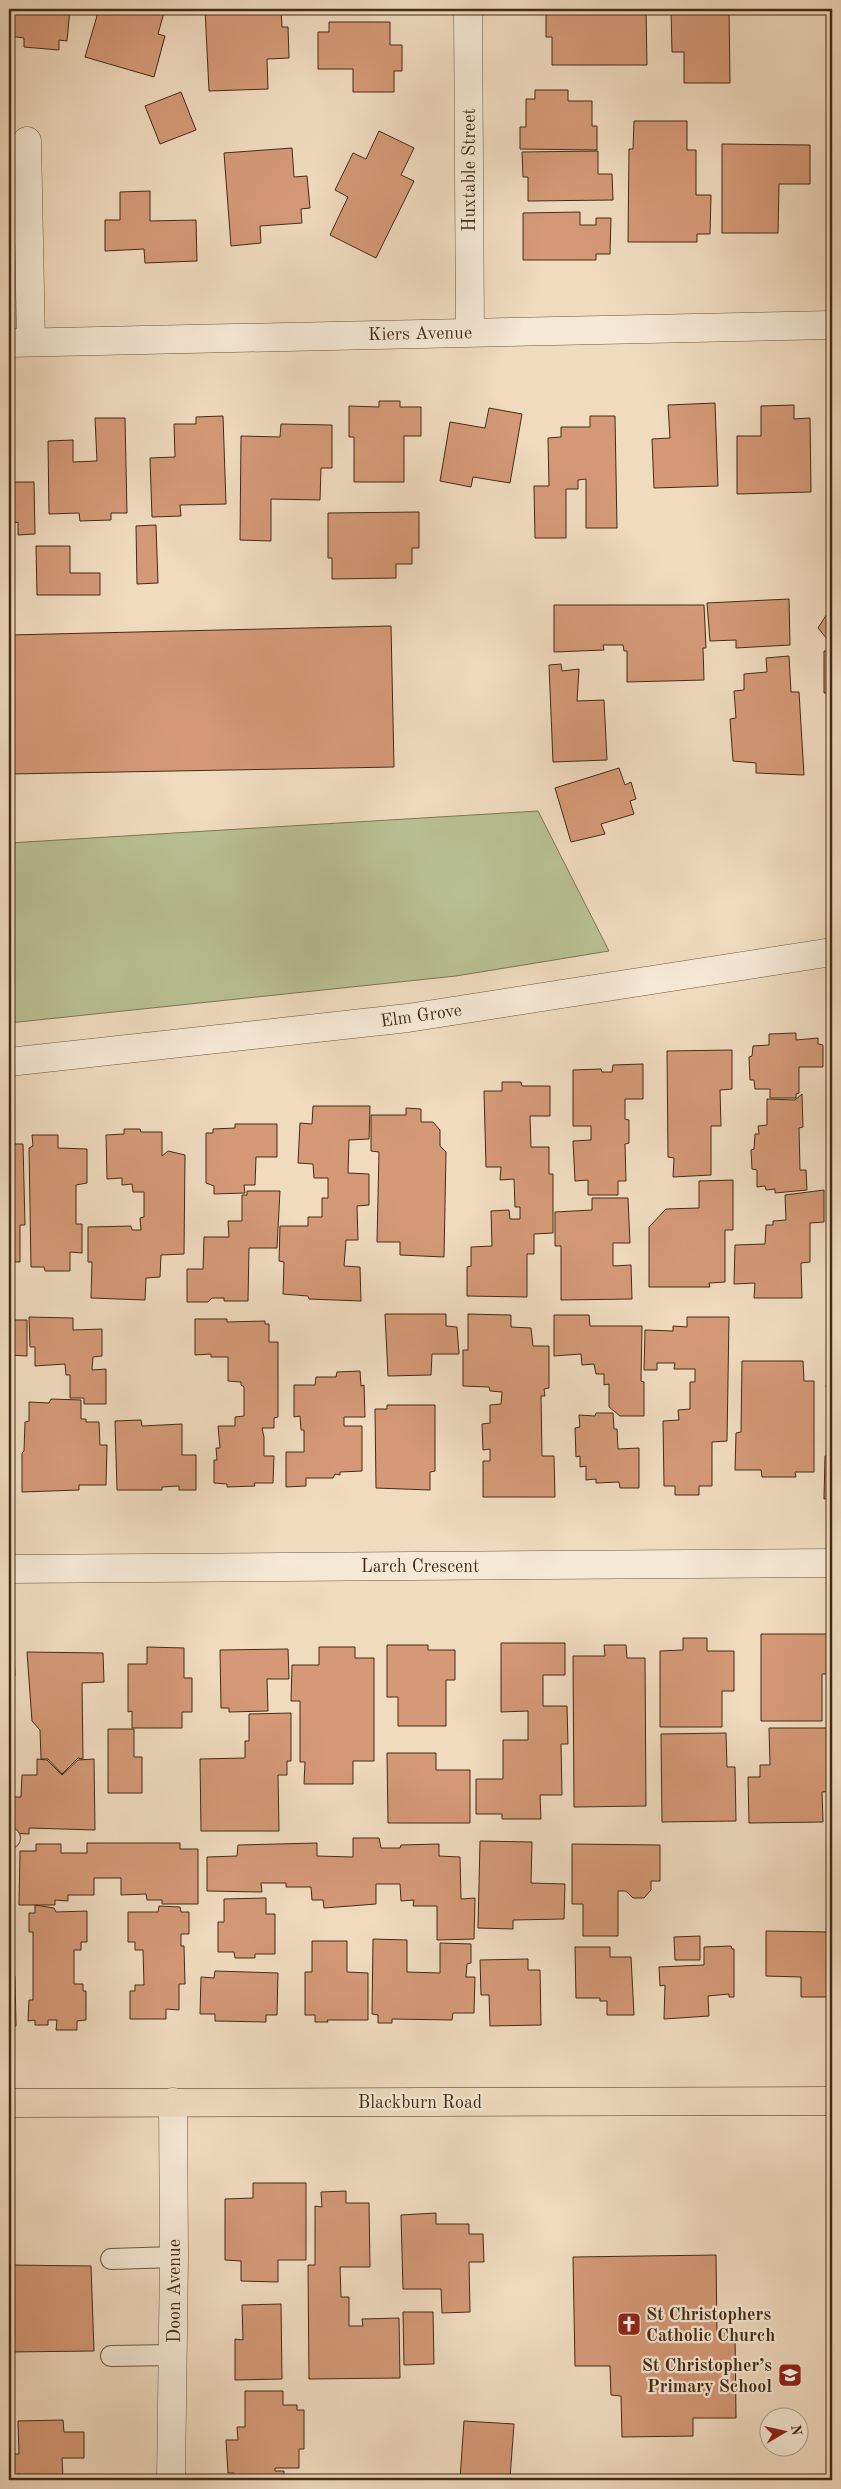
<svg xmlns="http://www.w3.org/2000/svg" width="841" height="2489" font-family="'Old Standard TT',serif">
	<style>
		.green { fill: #b8c093; stroke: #7e7654 }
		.building { fill: #d59977; stroke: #442c15 }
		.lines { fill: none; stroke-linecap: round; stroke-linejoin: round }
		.service-casing { stroke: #6f5840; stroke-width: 22 }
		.minor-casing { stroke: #6f5840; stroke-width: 29 }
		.primary-casing { stroke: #442c15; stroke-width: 29 }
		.service { stroke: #f5e8d5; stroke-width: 20 }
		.minor { stroke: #f5e8d5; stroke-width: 28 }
		.primary { stroke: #f0dbbf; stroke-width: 28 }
		.labels { text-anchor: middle; stroke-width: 4.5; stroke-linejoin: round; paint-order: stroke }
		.street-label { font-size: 18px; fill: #442c15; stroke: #f5e8d5 }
		.poi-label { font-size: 18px; font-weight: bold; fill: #442c15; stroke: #f5e8d5; text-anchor: start }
	</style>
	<rect width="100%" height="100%" fill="#f0dbbf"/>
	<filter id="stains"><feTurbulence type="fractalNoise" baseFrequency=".004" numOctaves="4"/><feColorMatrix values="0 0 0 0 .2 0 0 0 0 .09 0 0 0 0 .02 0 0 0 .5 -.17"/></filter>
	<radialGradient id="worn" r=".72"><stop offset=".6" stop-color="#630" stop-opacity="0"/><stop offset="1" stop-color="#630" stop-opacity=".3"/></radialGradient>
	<!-- green -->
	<path class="green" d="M538,811L609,951L456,976L9,1023V843Z"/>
	<!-- building -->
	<path class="building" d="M9,9H70L67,41L59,40V50L24,47V38L9,36Z
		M99,9H165L158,34L165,36L154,77L85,57Z
		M205,9H281L282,27H288L289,58L267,59L268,89L209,91Z
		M546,9H646L647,65H552V37H546Z
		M671,9H729L730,83H684V52H672Z
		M329,22H390V45H402V71H394V92H353V69H318V32H329Z
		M535,90H568V101H592V126H597V150L520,149V127H526V99H535Z
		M181,92L196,130L160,144L145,106Z
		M634,121H687V150H696V195H711L710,234H697V242H628L629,149H633Z
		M379,131L414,148L401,175L414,181L376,258L330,235L348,197L335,190L353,153L366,159Z
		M722,144L810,145V184H779L778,233H722Z
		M292,148L294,177L307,176L310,208L301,209L302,223L260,226L261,243L231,246L224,153Z
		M598,151V174H612L613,200L528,201V177H523L522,152Z
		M150,191V221L196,220L197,261L145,263L144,249L105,251V220H120V192Z
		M580,212V225H596V218H611L610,254H596V260H523V213Z
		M379,401H400V407H421V436H404V482H354V437H349V406L379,407Z
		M715,403L718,486L654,488L652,439L670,438L668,405Z
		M794,405V419L810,418L811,492L737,494V436H761V406Z
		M489,408L522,414L510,483L473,477L471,487L440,481L450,422L485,428Z
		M831,412H832V470Z
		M223,416L226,504L180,505L181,516L152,517L150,458L175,457L174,424H196V417Z
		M590,416H615L617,528H586V479L578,480V489H566V538H535L534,486H549L548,438L561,437V427H590Z
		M95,418H125L127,513H111V520L80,521L79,513L49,514L48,441L73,440V462L97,461Z
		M281,424L332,425V468H321L320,500L271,499V541L240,540L241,436L280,437Z
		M9,482H34L35,534L18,535V522L14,523V515H9Z
		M419,512V548H412V564H396V578L332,579V558H328V513Z
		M156,525L158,583L137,584L136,526Z
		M36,546H70V573H100V595H37Z
		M789,599L790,645L736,648V640L710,641L707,603Z
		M554,605H704L706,648H703L704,680L627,682V651H624L623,645H603L604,650L554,652Z
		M832,606V645L818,628Z
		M391,626L394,767L9,774V635Z
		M824,651H832V693H824Z
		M789,656L791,692H799L804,775L756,773V763L733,761L730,719L736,718L734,691L744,690V674L767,672L766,658Z
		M561,664L562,671L579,669L577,701L604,700L607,760L553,762L549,665Z
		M619,768L625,785L631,782L636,799L630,801L634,814L601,824L605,834L571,842L555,788Z
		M832,1025V1074H831Z
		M796,1033V1040L818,1038V1044L823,1045V1067H799V1093L796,1094V1098H770V1089H755L754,1080H750L749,1057L752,1056L753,1046L769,1045V1034Z
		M732,1050V1089L720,1090L721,1126H711V1175L673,1177L674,1158L668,1157L667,1051Z
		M643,1064V1099H625V1119L629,1120V1143L625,1144L626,1181H618V1195H588V1180L575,1181L573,1141L591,1140V1126H573V1070L601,1069L602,1072H612L613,1065Z
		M502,1082H521L522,1086H550V1116H530L531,1147H549V1174H553V1233L534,1234V1254H527V1297L467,1296V1267L471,1266V1247L492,1246L491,1211L509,1210L510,1219H520V1207H515L514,1179L500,1180L501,1167H486L484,1091H502Z
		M802,1094L803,1127L799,1128L800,1170H806L807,1190L775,1193V1189L766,1190L765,1186L757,1187V1170L752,1169L751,1150L754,1149L755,1134H759L758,1126L767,1125V1099L795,1100Z
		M313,1106H370L369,1139L349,1140L348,1173L369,1174V1205L357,1206L358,1240H346L344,1266L360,1267L361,1301L309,1299L308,1296L283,1294L284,1262L279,1261L280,1226H308V1217H322V1198H328V1178H314L313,1164L298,1163L300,1123L312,1124Z
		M406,1108L421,1109V1122H433L440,1130V1146L446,1152L444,1257L400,1255V1242H377L379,1152L371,1151V1115H406Z
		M235,1124H277V1157H256L255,1185H244L245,1193L214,1194V1186L206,1183V1133H213V1129L235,1128Z
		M124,1129H140L141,1132H162V1156L168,1151L185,1155L184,1254L161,1255L160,1277L146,1278L145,1300L91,1298L92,1262H88V1227L131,1226L132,1230H141L140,1218L144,1217V1192H133L132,1184L122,1185V1178L107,1179L106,1135L124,1134Z
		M32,1135H58V1148L87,1149V1183L76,1185V1224H82V1253L70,1252V1271H45L44,1267H31L29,1148L33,1146Z
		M9,1144H23L25,1225H20V1262H11L9,1280Z
		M733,1180V1230H725V1282L709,1283L710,1287H649V1227L666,1209L699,1208V1181Z
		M830,1187H832V1220H829Z
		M824,1190V1222L810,1223V1262L801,1263L802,1298H754L755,1283L734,1284L735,1245L765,1244L766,1225H773V1221L786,1220L785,1195Z
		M247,1191H280L277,1248H249L248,1301H224V1298H212L208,1302H187V1269H203L204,1237H229L228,1221H242V1195H247Z
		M592,1198H628L630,1243H613V1266L631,1265L632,1299L561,1300V1246H555V1212L592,1210Z
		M385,1314H446V1326L457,1327L459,1354H432L431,1375L388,1376Z
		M468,1314L511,1315V1327L531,1328L533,1346H549V1388L544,1389L545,1396H541L542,1456H554L555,1497H483V1461H490V1449L483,1450L482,1424L490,1423V1405L501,1404L502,1392L490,1391L489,1387L463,1386V1350H468Z
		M554,1315H589L590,1326H642L641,1381L644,1382V1416H620L609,1407V1384L604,1385V1374H596L594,1364L582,1365L581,1354L554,1356Z
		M29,1317L73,1318V1330L102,1329V1356L93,1357L92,1370L106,1369V1404H84V1398H70V1375H66L65,1364L35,1366V1347H30Z
		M687,1317H729L727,1441L712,1442V1486H699V1495H675V1486H664L663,1421L679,1420L678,1410L690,1409V1382H695V1369H674L675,1363H657V1370H644L645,1330L673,1331V1326L687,1327Z
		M195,1319H227V1322L265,1321V1324H269V1342H278V1417L274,1418V1428H262L264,1437V1456H274L273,1483H254L255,1486L227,1487V1484L214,1483V1460H217L216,1448H220L218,1426H235V1417L244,1416V1387L241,1385V1382L228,1381V1357H211V1354L195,1355Z
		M9,1320H27V1356L9,1355Z
		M742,1361H803L804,1381H814V1472H795L796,1477H762L761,1470H735L736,1433L741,1432Z
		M360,1371L361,1386L364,1385L365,1417H344V1426H362V1471L340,1472V1475L335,1474L333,1478H306V1486L286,1487V1452H304V1430H301L300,1416L294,1417V1385H315L316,1377H336L337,1372Z
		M829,1373H832V1388L826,1387Z
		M51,1399L81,1400V1419H86V1422H99L100,1445H107L106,1485H79V1490L22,1492V1453L24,1451L25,1422L29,1421V1402L49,1403Z
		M387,1405H435V1471L430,1472V1490L376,1488L375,1409H387Z
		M596,1413H613L614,1429H617L618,1449L639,1448V1488H620L619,1482L596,1483V1479L586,1480V1466L580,1467V1456L576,1457L575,1428L580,1427L579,1415L595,1416Z
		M141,1420L142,1426L182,1424V1455H196V1490H179V1486L162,1487V1490H117L115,1421Z
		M825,1456H832V1498L824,1499Z
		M761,1634H832V1674H822V1721H761Z
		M683,1638H707V1651H734V1691H722V1727H660V1651L683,1650Z
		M501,1643H565V1675H543V1706H567L568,1744H561L562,1795H540L541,1819H502V1814H476V1779H503V1740H528V1711L501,1712Z
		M387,1645H428V1650H455V1680H446V1726H398V1697H387Z
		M604,1645H626L627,1658H645L646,1806L574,1807L573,1656H605Z
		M9,1646H14L15,1676L9,1677V1721Z
		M147,1647L184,1648V1678H192V1712H182V1728H132V1711L128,1712V1664H147Z
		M319,1647H355V1658H374V1761H353V1784H304L305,1762H300V1701H291L292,1665H319Z
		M288,1649L289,1679H267L268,1711L229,1712V1708H221L220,1650Z
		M27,1652L103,1653L104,1682L82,1683L83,1759L78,1758L62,1774L48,1759H41L40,1730L32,1721Z
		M291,1713V1761H287V1775H278L279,1831H201L200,1759L245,1758V1741H249V1714Z
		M769,1728H832V1791L822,1792L823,1822L749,1823L748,1777H760V1765H770Z
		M108,1729H134V1757H142V1793H108Z
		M726,1733L727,1767H735L736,1821L662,1822L661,1734Z
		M387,1753H436V1770H470V1823H388Z
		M37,1759L47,1760L62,1775L78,1760L94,1759L95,1830L29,1828V1834L9,1833V1780V1797H21L22,1775H37Z
		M353,1838H379L381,1848H400L401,1845L439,1844V1856L460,1857L461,1899L475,1898L474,1939L437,1940V1906H413L414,1900L401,1901L400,1884H376V1904L324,1908L323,1900H312L311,1887H286V1883H261L262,1892L207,1891V1857L237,1856L238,1845L317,1843V1856L353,1857Z
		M480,1841L532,1842L531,1883L565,1884L564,1919L513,1920V1929L478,1928Z
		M87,1843H180V1849H198V1904H162V1900H147L146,1894L121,1895V1878H94V1895H68V1901L55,1900V1905H19L20,1851H36V1844H61V1853H87Z
		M572,1844L660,1845V1881H651V1890L644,1898H633L626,1891H618V1936H583V1904H572Z
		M266,1898V1914H275V1954H255V1958H235L234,1952H218V1922H224V1899Z
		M35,1905L54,1908L56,1912L87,1911V1942H81V1950H74V1984H83V1991H86V2020L77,2021V2030H56L57,2020H48V2025H35V2020L28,2021L29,2000H33V1932H29V1913H35Z
		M159,1906L180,1907L181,1912H189V1934H181V1946H184L185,1984H179V2010L166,2009V2019H130V1991H135V1985H144L143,1950H135V1942H128V1912H158Z
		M766,1931L829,1932L830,1997H801V1977L766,1976Z
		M700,1936V1960H675L674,1937Z
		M373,1939L407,1940V1972L440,1973V1943L471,1944V1963L467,1964L466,1977H475L474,2013H453L452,2020L392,2019V2023H378V2015L372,2014Z
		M312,1941H347V1972L368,1973V2020H327L328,2022H315V2015H305V1972H312Z
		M731,1946L732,1949H734V1997H729V1994L708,1996L709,2016L664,2019L665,1985L660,1986L659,1967L704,1965V1947Z
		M575,1947H610V1957H631L634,2015H607V2001H600V1998H576Z
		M528,1959V1970H540L541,2025L490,2026L489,1995H481L480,1960Z
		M215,1971L278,1973L277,2015H266V2022L215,2021V2014H200L201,1977L214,1978Z
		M9,1976H15L16,2026L9,2027Z
		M253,2183H306V2260H278V2282L241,2281V2261L225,2260V2199L253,2198Z
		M346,2191V2203H369L370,2267H340L341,2297H349V2326H363L362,2319L399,2318L400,2378L309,2379L308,2265H315V2206L322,2207L321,2192Z
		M436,2213V2224H469V2234H483L484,2262H469L470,2312L442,2313L441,2289H403L401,2215Z
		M716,2255L717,2333H735L736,2418H693V2436L622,2437L621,2396L611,2395L610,2366H575L573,2257Z
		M9,2265L91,2266L94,2351L9,2352Z
		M281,2304L282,2379L235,2380V2339L243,2340L242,2305Z
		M403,2312H433L434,2364L404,2365Z
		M245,2391H283V2405H297V2410H304V2449H299V2468H275V2471H284V2480H234V2473H228L226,2440H238L237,2427H245Z
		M63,2420L64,2432H84V2458H62L63,2477L20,2479V2474L14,2475L13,2454H19L18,2421Z
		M464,2421L514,2424L510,2478L519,2480H436V2478L460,2479Z"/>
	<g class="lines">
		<!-- service casing -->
		<g class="service-casing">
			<path id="service" d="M9,1838H10
				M111,2259L174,2257
				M111,2356L173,2355"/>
		</g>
		<!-- minor casing -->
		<g class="minor-casing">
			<path id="minor" d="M468,9L470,332
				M27,141L31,342
				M9,343L832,325
				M9,1062L408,1018L832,952
				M9,1569L832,1563
				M171,2480L174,2257L173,2102"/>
		</g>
		<!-- primary casing -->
		<g class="primary-casing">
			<path id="primary" d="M9,2103L832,2101"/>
		</g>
		<!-- service -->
		<use href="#service" class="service"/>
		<!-- minor -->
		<use href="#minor" class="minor"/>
		<!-- primary -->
		<use href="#primary" class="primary"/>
	</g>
	<!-- icons -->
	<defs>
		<g id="church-square" transform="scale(1.25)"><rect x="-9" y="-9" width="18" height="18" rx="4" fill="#8f2418" stroke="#f5e8d5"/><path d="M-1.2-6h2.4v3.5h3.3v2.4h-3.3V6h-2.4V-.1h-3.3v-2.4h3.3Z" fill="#fff"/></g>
		<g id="school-square" transform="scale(1.25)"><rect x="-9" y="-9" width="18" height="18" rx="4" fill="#8f2418" stroke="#f5e8d5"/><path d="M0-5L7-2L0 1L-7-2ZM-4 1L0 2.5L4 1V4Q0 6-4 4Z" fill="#fff"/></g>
	</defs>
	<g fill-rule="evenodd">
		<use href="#church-square" x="629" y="2324"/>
		<use href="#school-square" x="790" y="2375"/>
	</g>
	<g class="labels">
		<!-- street labels -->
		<g class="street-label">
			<text transform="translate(469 170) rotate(-90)" y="6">Huxtable Street</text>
			<text transform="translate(420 333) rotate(-1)" y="6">Kiers Avenue</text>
			<text transform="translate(421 1015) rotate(-8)" y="6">Elm Grove</text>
			<text x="420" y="1572">Larch Crescent</text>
			<text x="420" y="2108">Blackburn Road</text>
			<text transform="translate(174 2291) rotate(-90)" y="6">Doon Avenue</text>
		</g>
		<!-- poi labels -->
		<g class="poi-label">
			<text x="646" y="2320">St Christophers<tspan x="646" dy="21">Catholic Church</tspan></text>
			<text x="772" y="2371" text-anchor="end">St Christopher’s<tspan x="772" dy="21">Primary School</tspan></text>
		</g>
	</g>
	<!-- margin -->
	<rect width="841" height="2489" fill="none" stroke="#f0dbbf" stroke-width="30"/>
	<rect x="10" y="10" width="821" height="2469" fill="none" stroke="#442c15" stroke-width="2.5"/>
	<rect x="15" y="15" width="811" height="2459" fill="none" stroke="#442c15"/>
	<!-- north arrow -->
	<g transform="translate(784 2432) rotate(81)"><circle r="24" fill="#f5e8d5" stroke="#ae9d88"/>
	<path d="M0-4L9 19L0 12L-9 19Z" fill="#8f2418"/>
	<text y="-8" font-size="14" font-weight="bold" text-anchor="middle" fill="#442c15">N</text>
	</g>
	<rect width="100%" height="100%" filter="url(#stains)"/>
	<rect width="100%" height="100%" fill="url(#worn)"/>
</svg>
